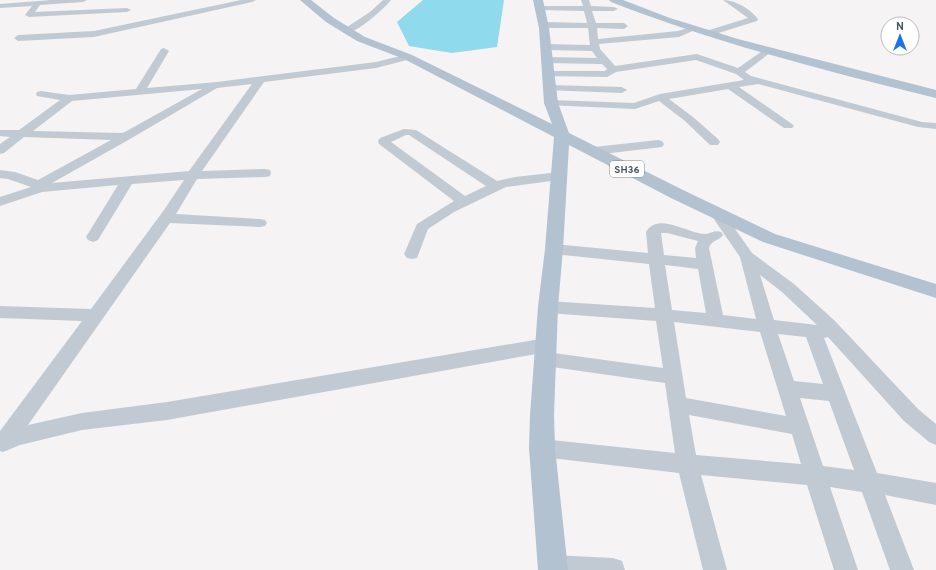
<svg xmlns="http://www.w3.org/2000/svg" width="936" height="570" font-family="Overpass,sans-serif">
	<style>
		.water { fill: #90daee }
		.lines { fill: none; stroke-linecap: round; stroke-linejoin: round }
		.minor { fill: #c1cad2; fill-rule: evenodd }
		.major { fill: #b3c2d1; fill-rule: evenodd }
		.labels { text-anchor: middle; stroke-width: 3.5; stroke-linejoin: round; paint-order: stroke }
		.shield { fill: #fff; stroke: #808990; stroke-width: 1 }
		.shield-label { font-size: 10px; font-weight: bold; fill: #4a5661 }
	</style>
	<rect width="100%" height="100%" fill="#f5f3f3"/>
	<!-- water -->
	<path class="water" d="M423,0H504L497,47L452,53L409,46L397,22Z"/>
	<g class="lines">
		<!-- minor -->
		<path class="minor" d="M51,0H87L83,2L40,5L35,12L127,8L131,10L127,12L29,17L25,15L32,6L0,8V4Z
			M241,0H256L252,2L94,37L18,41L14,38L18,35L94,31Z
			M383,0H391C384,9 355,35 344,33L343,31L344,29L370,12Z
			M581,0H589L591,6L614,7L618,9L614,11H592L596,23H624L628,26L624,29L597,28L598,39L678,31L693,26L697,29L679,37L599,44L600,49L615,66L697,54L738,68L768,47L773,50L771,52L745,72L751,76L922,122L936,123V129L918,127L758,84L739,87L792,124L794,126L792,128H784L728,89L669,99L693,117L718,139L720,142L718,145H710L685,121L659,101L635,109L547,105L546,103L547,101L551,100L634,103L660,94L744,80L736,74L696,60L616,72L607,77L545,76L543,74L548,71H605L607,69L602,64L547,63L542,60L547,57L597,58L592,51L546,50L541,47L546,44L590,45L588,28H544L540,25L544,22L587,23L584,11L540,10L536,8L540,6H583Z
			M723,0C736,0 750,9 758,19L757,21L712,35H706L705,33L706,31L748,18Z
			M164,48L169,51L147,88L217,82L376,62L408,54L413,57L411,59L376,68L264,82L202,171L265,169L270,170L271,173L270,176L265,177L197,179L176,214L260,219L265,220L267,223L265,226L260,227L170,223L28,425L82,413L167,402L546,338L552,340L555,345L552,350L546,352L663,368L656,321L548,313L542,311L540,307L542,303L548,301L655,308L649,264L554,254L549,252L547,249L549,246L554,244L648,253L646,232C659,211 689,235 706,234C712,233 715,230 721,232L723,235C719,241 711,240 709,248L723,315L756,319L740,257L709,212L711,209L716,208L721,209L752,253L794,284L834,320L918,409L936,424V445L929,442L904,421L828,337L824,338L877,473L936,483V505L885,495L914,570H890L862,492L830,487L858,570H834L807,485L701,475L727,570H703L679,473L542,457L535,455L532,448L535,441L542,439L675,453L665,383L545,366L539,364L536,359L539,354L542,353L167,420L82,430L20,445L3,452L0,451V431L82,321L0,318V306L91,309L164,210L184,180L132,184L98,240L93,242L88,240L86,237L118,185L42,192L0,206V197L31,187L8,179L0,178V170L15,172L38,180L111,140L24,137L4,153L0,154V144L10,137L0,136V130H19L60,100L37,96L36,94L37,92L41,91L69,95L136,89L161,49ZM252,84L189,171L52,183L130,139L217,88ZM202,89L123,133L33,131L72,101ZM661,233H667L698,241L695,248L696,258L664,255ZM665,265L698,269L706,313L672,310ZM760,275L782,292L817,325L774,320ZM674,322L760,332L786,416L686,398ZM778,334L806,337L823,384L794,381ZM800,398L829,401L854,470L823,466ZM689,415L792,434L801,464L696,455Z
			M549,85L622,87L627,90L622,93L545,90L544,88L545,86Z
			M404,129L416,130L497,181L515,177L559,172L564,173L565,176L564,179L559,180L506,187L454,212L428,229L417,258L412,259L407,258L404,254L417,224L454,201L379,144L378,141L380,138ZM406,135H409L486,186L465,196L391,142Z
			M658,140L662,141L664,144L662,147L594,155L590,154L588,151L590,148L594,147Z
			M553,555L613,558L622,561L625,570H542L541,567L544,558Z"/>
		<!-- major -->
		<path class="major" d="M300,0H311L334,18L365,37L412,55L552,124L544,103L539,28L533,0H543L549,28L558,103L569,133L683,190L775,234L936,284V298L763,242L671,198L569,145L563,249L558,307L554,415L555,448L568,570H538L529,448L530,415L538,307L545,249L554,137L404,59L357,41L326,22Z
			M609,0H623L670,18L738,39L936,90V98C826,71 716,43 611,2Z"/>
	</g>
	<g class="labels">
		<!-- shield labels -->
		<rect class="shield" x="610" y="161" width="34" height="16" rx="3"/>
		<g class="shield-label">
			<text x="627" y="173">SH36</text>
		</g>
	</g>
	<!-- north arrow -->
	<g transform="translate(900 36)"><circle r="19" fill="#ffffff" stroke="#b7bbc0"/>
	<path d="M0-3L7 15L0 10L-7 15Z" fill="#1a73e8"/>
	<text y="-6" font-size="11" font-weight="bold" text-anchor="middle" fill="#4a5661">N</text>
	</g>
</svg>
